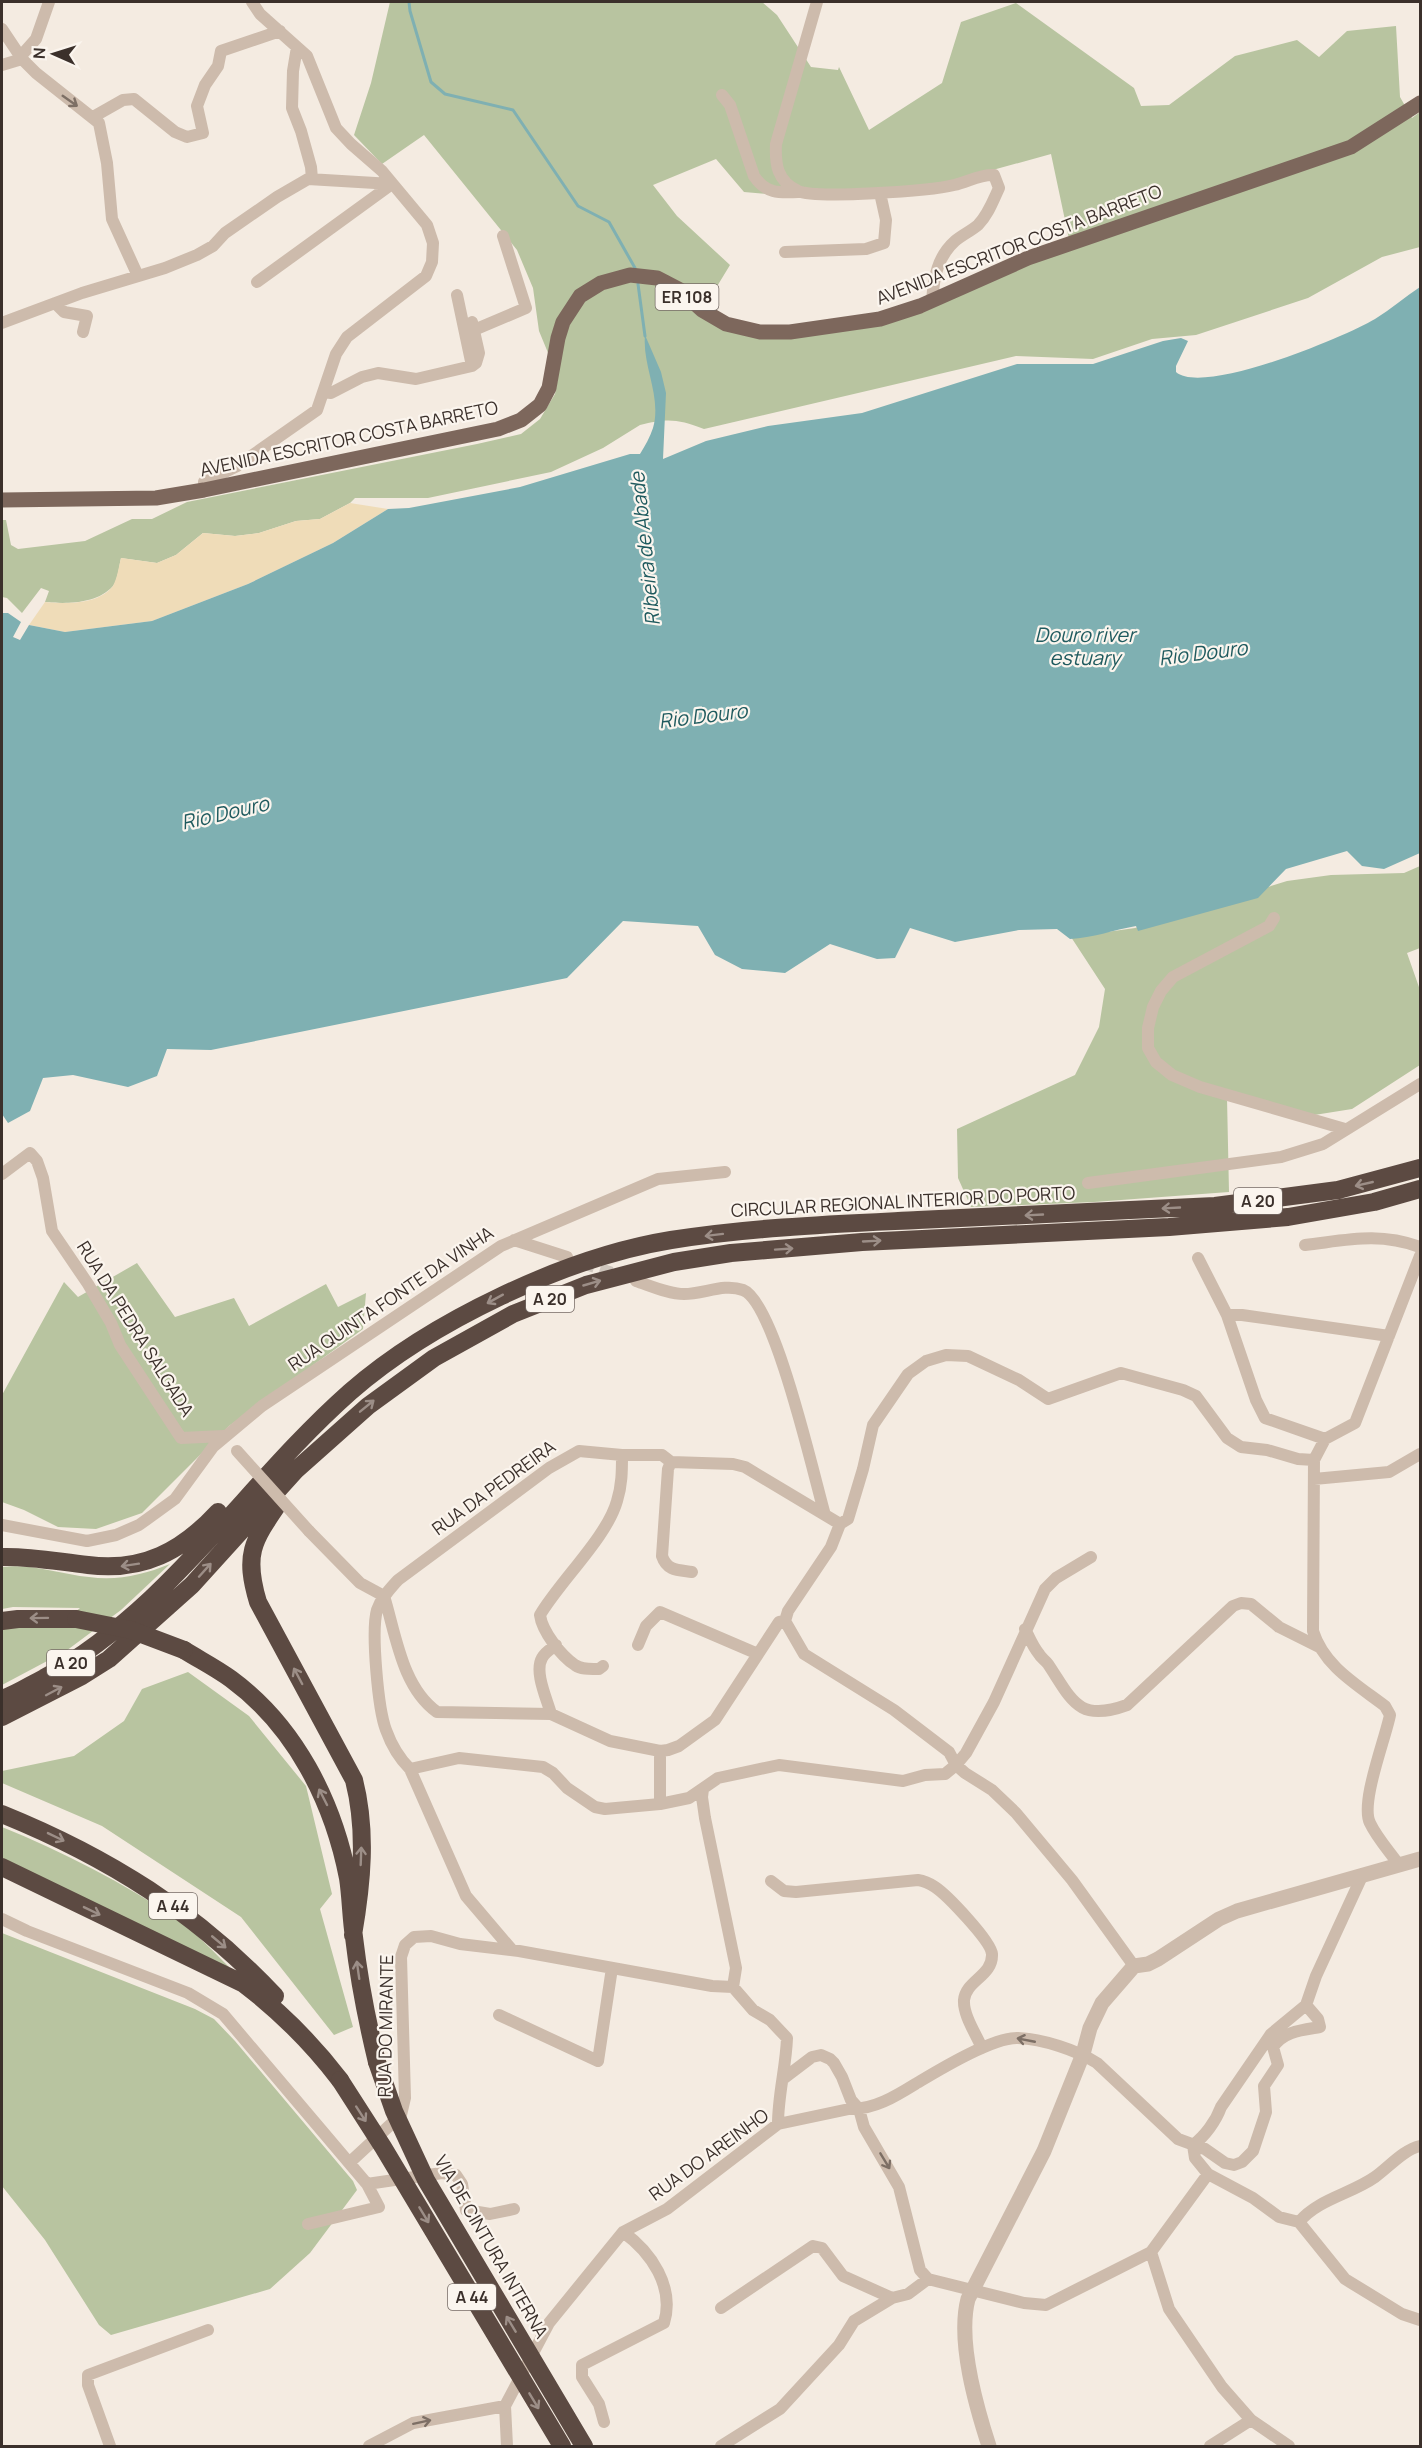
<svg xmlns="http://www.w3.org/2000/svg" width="1422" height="2448" font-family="Manrope,sans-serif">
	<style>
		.green { fill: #b8c4a0; fill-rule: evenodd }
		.sand { fill: #efdcb8 }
		.water { fill: #7fb0b2 }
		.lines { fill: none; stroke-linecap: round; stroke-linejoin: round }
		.stream { stroke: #7fb0b2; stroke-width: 3 }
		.minor-tunnel { stroke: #cfc6bd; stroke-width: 12; stroke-dasharray: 12 6; stroke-linecap: butt }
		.minor { stroke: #cdbbac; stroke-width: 12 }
		.tertiary { stroke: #cdbbac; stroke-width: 15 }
		.primary { stroke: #7d675c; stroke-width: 15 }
		.motorway { stroke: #5c4a42; stroke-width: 18 }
		.minor-bridge { stroke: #cdbbac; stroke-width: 12 }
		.motorway-bridge { stroke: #5c4a42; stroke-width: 18 }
		.oneway { stroke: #7d6f65 }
		.oneway2 { stroke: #9c8e87 }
		.labels { text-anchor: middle; stroke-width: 4.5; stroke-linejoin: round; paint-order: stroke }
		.shield { fill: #fbf5ee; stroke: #756b66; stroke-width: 1.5 }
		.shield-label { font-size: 16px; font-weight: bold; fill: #3b302b }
		.street-label { font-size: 18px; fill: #3b302b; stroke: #fbf5ee }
		.water-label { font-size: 20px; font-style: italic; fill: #1f5a5e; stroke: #fbf5ee }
	</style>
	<rect width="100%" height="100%" fill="#f4ebe1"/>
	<!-- green -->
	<path class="green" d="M390,2H762L777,15L811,67L838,70L839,67L869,130L942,83L961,22L1016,3L1134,88L1141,106L1169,105L1235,56L1297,40L1319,57L1347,31L1396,26L1400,97L1412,118L1420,112V247L1382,257L1308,298L1196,335L1152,339L1093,359L1016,356L704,429C678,419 667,418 640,425L603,448L551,472L428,498H355L350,503L320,519L296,521L259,533L235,536L203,533L176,555L157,563L121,558C119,566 118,580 113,586C97,604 67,604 45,602L49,591L41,588L22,613L7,598L2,597V520H6L11,545L18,549L85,541L132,519H152L187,502L477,444L521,434L540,419L555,394L558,377L539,331L533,288L517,250L424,135L382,164L354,135L371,83ZM1051,154L1069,239L890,320L764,339L699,316L730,265L677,216L653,185L716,159L744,192L825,199L913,192Z
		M1420,866V948L1407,953L1420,990V1065L1352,1109L1308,1116L1227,1098L1229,1192L1094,1202L971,1207L958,1178L957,1129L1075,1075L1099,1027L1105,989L1071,937L1135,928L1287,881L1331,875L1404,873Z
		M137,1263L175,1317L234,1298L249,1326L326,1284L338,1307L366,1293L363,1329L229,1426L142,1513L96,1529L58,1527L24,1510L2,1502V1395L64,1282L78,1297Z
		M170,1564L121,1610L66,1651L2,1685V1629L32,1625L59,1627L80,1608L13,1607L2,1609V1567C31,1563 60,1574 89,1577C117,1581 143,1575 170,1564Z
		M188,1672L249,1716L306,1786L332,1894L320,1909L353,2027L334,2035L241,1917L102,1826L2,1783V1771L74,1756L124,1721L142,1689Z
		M2,1827C63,1852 123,1882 178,1920C196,1933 213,1951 229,1967H224L2,1858Z
		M2,1933L195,2009L214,2019L235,2041L353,2181L357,2190L310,2253L270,2289L111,2335L99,2325L45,2240L2,2186Z"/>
	<!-- sand -->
	<path class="sand" d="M350,503L388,509L333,543L248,584L152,621L65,632L29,625L45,602C66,604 98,605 113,586C117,579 119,566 121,558L157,563L176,555L203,533L235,536L259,533L296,521L320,519Z"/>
	<!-- water -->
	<path class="water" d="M1420,287V853L1384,869L1362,866L1347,851L1286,869L1258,898L1138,931L1136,926C1113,930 1093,938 1070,939L1057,929L1019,930L955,942L910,928L895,958L877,959L830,944L785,973L742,969L715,955L698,926L623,921L567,978L211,1050L167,1049L157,1076L128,1087L73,1075L43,1078L30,1111L8,1123L2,1114V613H8L21,622L13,637L20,640L29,625L65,632L152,621L248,584L333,543L388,509L409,508L520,487L630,454H640C645,446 650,437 653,428C662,397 642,366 645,335L661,372L666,393L663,459L706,441L768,426L862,413L1017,364H1093L1163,341L1181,338L1188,341L1176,366V372C1203,396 1345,337 1375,319C1391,309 1405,297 1420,287Z"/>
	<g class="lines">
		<!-- stream -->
		<path class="stream" d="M409,2L410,11L431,82L445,94L513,110L578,206L609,222L635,268
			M638,284L645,336"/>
		<!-- minor-tunnel -->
		<path class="minor-tunnel" d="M583,1263L621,1276"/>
		<!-- minor -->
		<path class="minor" d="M817,2L776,144C775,164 777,181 798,191C816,199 930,191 954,185C968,182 980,174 994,175L999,188C993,201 988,215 978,225C971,231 962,235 955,241C937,257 934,278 932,300
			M2,29L22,59L36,73L99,123L107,163L112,219L138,276
			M297,47L293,71L292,108L301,131L311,167L312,179
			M20,57L36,39L49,2
			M2,65L22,59
			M722,95L730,105L754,176C766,194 779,193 799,192
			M93,117L123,100L134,99L175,132L187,137L203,133L197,106L205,85L218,66L221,51L280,31
			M785,252L866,249L884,243L886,220L880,193
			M257,282L392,184
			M457,295L472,366
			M55,303L64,312L87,316L83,332
			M2,323L82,293L165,268L197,255L213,246L225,233L277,197L308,179L392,184
			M474,330L526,308L503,236
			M324,392L331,393L362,377L378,373L416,379L472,366L476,363L479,353L472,322
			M204,490V482L237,466L317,410L336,354L347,337L426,276L432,262L433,243L427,225L382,171L351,144L336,128L307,56L260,14L252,2
			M1274,918L1269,926L1173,977L1161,991L1153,1007L1148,1028V1048L1156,1062L1172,1075L1200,1087L1345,1129
			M2,1174L30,1153L37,1161L43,1178L52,1231L88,1284L111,1323L120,1345L181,1438L224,1436
			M1088,1183L1281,1157L1323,1144L1420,1084
			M514,1240L567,1257
			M1305,1245C1348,1240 1378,1232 1420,1247
			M1198,1258L1227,1315L1256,1400L1265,1418L1325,1439
			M636,1281C651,1286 669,1294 684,1294C704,1294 724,1283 743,1290C775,1302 814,1477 825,1515
			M1227,1315H1242L1389,1336
			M671,1462L668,1469L662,1556C667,1571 678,1570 692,1572
			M1314,1479L1389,1472L1420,1454
			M840,1524L848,1519L863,1469L873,1425L908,1374L926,1361L946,1355L968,1356L1019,1380L1048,1399L1121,1373L1183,1390L1196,1396L1227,1438L1241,1447L1267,1450L1298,1459L1314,1460
			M2,1525L87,1541L116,1535L139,1525L175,1499L213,1447L262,1406L501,1246L658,1179L725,1172
			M309,1531L360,1583L384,1596
			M384,1596C396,1635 402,1687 437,1712L551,1714L610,1741L660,1751L668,1750L679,1746L715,1720L779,1622L785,1621
			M785,1621L804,1654L894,1710L949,1752L956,1765L965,1773L992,1790L1016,1813L1072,1880L1134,1966
			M785,1621L788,1611L831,1547L840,1524
			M1025,1629C1029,1637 1033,1647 1039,1654C1041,1658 1045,1660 1048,1664C1072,1700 1078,1723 1127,1705L1233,1606L1241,1603L1251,1604L1279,1627L1319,1647
			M638,1645L646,1626L660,1612L758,1654
			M603,1666L599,1669C591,1669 582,1670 575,1665C561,1656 542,1631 540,1615C560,1581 607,1537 617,1501C622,1485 622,1471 622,1455
			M551,1714C547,1699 534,1672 542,1658C545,1652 551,1649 556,1645
			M660,1751V1804
			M410,1769L459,1758L543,1767L553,1773L567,1788L595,1807L605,1809L660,1804L689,1798L718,1778L779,1765L903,1781L925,1775L945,1774L956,1765L966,1753L994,1702L1045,1589L1056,1578L1091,1557
			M703,1789L702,1797L705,1818L736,1968L733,1987L753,2010L770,2020L787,2038C786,2067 778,2095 778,2124
			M1399,1865C1390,1852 1377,1838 1370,1823C1360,1803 1385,1740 1390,1715L1385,1706C1356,1684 1324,1666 1313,1631L1314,1460L1325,1439L1355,1423L1420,1256
			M771,1881L784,1891L796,1892L918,1880C925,1881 929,1883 935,1887C947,1895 991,1941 992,1954C993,1976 966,1980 964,2000C963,2015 976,2034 982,2048
			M2,1919L27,1931L188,1993L223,2014L367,2184L379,2207L308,2224
			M512,1950L466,1896L410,1769C400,1759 391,1744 386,1730C378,1709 371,1631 377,1610C381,1598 390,1589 398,1580L549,1468L579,1451L622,1455H662L671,1462L733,1464L745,1467L840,1524
			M499,2015L598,2061L612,1968
			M783,2079L812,2057L821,2055L830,2059L834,2063L842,2077L851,2100L859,2109L864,2127L899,2187L920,2270L928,2279L1024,2303L1046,2305L1151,2252L1208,2174
			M1193,2145C1205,2136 1216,2121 1221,2107L1271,2034L1306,2005L1316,1976L1363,1874
			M1193,2145L1195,2158L1208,2174L1253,2198L1279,2217L1299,2222L1345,2279L1402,2314L1420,2320
			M349,2163L401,2115L405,2098L401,1957L405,1945L414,1937L431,1936L460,1944L519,1951L712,1986L733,1987
			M367,2184L442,2173L456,2175L462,2184L466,2210L490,2214L514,2209
			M1299,2222C1318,2199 1351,2194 1375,2177C1389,2167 1403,2150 1420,2146
			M1151,2252L1169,2309L1222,2387L1251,2420L1289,2446
			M721,2308L813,2246L822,2248L843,2276L892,2298
			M505,2406L549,2323L623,2232L667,2209L778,2124L849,2109C874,2110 896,2096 917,2083C939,2070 993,2037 1018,2038C1043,2039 1076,2050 1097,2063L1178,2139L1205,2149L1225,2163L1234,2165L1242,2162L1253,2151L1266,2112L1264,2086L1278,2065L1273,2047C1284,2031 1302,2030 1320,2027L1318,2019L1306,2005
			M505,2406L507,2446
			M604,2422L599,2404L582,2377V2365L664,2323C675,2287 651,2252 623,2232
			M110,2446L88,2385V2375L208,2330
			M369,2446L413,2423L505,2406
			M721,2446L780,2409L839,2345L854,2321L892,2298L908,2294L928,2279
			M1210,2446L1251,2420"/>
		<!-- tertiary -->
		<path class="tertiary" d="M989,2446C976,2406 957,2341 968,2299L1044,2151L1083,2054L1090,2028L1102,2003L1134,1966L1148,1964L1158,1959L1219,1919L1237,1911L1420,1859"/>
		<!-- primary -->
		<path class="primary" d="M2,500L156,498L204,490L498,429L521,420L540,405L549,388L558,338L563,322L580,296L601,283L630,275L657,278L680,290L702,310L726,324L760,332H790L880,319L920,306L1028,258L1351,147L1420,103"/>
		<!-- motorway -->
		<path class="motorway" d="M279,1503C252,1542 244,1555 258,1602L354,1780C367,1831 362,1883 353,1935
			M2,1557C31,1556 59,1562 88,1565C143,1572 182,1551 218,1512
			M2,1621L18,1619H76
			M184,1650C200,1660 216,1668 231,1679C295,1726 333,1801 348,1878C351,1898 351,1918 354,1937C359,1980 367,2021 377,2062
			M2,1699C17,1694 30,1685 44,1678C170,1609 245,1485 350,1392C430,1322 566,1257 671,1240C753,1227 836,1224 918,1220C1017,1215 1116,1211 1215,1206L1338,1190L1420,1168
			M2,1717L82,1676L109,1659L192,1585L296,1470L368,1406L434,1358L513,1314L586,1285L674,1262L731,1253L862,1242L1169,1227L1288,1217L1374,1202L1420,1189
			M2,1814C108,1857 196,1912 275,1996
			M2,1867L244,1984C282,2013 311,2042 340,2080"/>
		<!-- minor-bridge -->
		<path class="minor-bridge" d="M237,1451L309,1531"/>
		<!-- motorway-bridge -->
		<path class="motorway-bridge" d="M76,1619L131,1630L184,1650
			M377,2062L394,2111L426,2180L584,2446
			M340,2080L383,2147L562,2446"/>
	</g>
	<!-- one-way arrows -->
	<defs><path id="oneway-shaft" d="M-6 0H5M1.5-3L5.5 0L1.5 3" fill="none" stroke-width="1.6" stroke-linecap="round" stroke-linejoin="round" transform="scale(1.5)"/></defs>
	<g class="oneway">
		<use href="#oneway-shaft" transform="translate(70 101) rotate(35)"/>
		<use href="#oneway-shaft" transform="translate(1026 2040) rotate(-169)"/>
		<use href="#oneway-shaft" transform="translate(885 2161) rotate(59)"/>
		<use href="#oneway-shaft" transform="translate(422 2422) rotate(-12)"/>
	</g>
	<g class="oneway2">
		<use href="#oneway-shaft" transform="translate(1364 1184) rotate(167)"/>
		<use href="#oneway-shaft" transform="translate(1171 1208) rotate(177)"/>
		<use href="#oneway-shaft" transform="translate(1034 1215) rotate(177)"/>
		<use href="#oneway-shaft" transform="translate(714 1235) rotate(173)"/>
		<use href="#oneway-shaft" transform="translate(872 1241) rotate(-3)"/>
		<use href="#oneway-shaft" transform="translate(784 1249) rotate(-4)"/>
		<use href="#oneway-shaft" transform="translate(592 1283) rotate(-16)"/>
		<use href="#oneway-shaft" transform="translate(495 1299) rotate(151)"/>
		<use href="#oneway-shaft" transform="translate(367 1406) rotate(-39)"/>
		<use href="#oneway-shaft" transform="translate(130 1565) rotate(171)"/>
		<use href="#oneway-shaft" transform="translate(205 1570) rotate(-48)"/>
		<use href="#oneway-shaft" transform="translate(39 1618) rotate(179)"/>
		<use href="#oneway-shaft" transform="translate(298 1676) rotate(-118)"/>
		<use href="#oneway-shaft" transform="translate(54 1691) rotate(-28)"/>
		<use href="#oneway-shaft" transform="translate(323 1797) rotate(-117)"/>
		<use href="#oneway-shaft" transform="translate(56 1837) rotate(26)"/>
		<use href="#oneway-shaft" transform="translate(361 1856) rotate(-88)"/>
		<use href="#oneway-shaft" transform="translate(92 1911) rotate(26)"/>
		<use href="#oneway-shaft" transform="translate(219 1942) rotate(40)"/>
		<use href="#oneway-shaft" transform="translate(358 1970) rotate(-98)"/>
		<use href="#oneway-shaft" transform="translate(361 2114) rotate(57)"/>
		<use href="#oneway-shaft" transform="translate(424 2215) rotate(59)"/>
		<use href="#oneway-shaft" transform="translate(511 2324) rotate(-121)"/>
		<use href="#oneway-shaft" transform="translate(534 2401) rotate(59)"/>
	</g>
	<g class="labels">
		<!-- shield labels -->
		<g class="shield">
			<rect x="655.5" y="284" width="63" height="26" rx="4.5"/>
			<rect x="1234" y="1188" width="48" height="26" rx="4.5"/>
			<rect x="526" y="1286" width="48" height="26" rx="4.5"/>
			<rect x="47" y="1650" width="48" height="26" rx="4.5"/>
			<rect x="149" y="1893" width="48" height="26" rx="4.5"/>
			<rect x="448" y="2284" width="48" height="26" rx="4.5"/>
		</g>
		<g class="shield-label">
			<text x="687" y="303">ER 108</text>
			<text x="1258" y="1207">A 20</text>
			<text x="550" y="1305">A 20</text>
			<text x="71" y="1669">A 20</text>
			<text x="173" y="1912">A 44</text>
			<text x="472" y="2303">A 44</text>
		</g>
		<!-- street labels -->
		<g class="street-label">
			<text transform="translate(1019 245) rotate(-21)" y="6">AVENIDA ESCRITOR COSTA BARRETO</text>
			<text transform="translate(349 439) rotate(-12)" y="6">AVENIDA ESCRITOR COSTA BARRETO</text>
			<text transform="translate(903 1202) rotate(-3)" y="6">CIRCULAR REGIONAL INTERIOR DO PORTO</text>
			<text transform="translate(391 1299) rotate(-34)" y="6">RUA QUINTA FONTE DA VINHA</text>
			<text transform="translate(135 1329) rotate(58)" y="6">RUA DA PEDRA SALGADA</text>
			<text transform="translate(494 1488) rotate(-36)" y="6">RUA DA PEDREIRA</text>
			<text transform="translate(386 2026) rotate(-89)" y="6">RUA DO MIRANTE</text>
			<text transform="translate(709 2155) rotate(-36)" y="6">RUA DO AREINHO</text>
			<text transform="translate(491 2247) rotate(60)" y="6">VIA DE CINTURA INTERNA</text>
		</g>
		<!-- water labels -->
		<g class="water-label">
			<text transform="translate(645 549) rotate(-96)" y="7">Ribeira de Abade</text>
			<text x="1085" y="642">Douro river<tspan x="1085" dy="23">estuary</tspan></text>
			<text transform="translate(1203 653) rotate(-7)" y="7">Rio Douro</text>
			<text transform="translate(703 716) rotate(-7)" y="7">Rio Douro</text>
			<text transform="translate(225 813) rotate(-13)" y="7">Rio Douro</text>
		</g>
	</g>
	<!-- border -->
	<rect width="1422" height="2448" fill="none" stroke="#3b302b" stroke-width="6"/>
	<!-- north arrow -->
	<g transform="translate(54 54) rotate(273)" stroke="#fbf5ee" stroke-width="4.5" paint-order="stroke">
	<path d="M0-4.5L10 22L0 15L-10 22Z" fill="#3b302b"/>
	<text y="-9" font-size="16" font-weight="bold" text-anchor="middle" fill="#3b302b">N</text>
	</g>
</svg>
